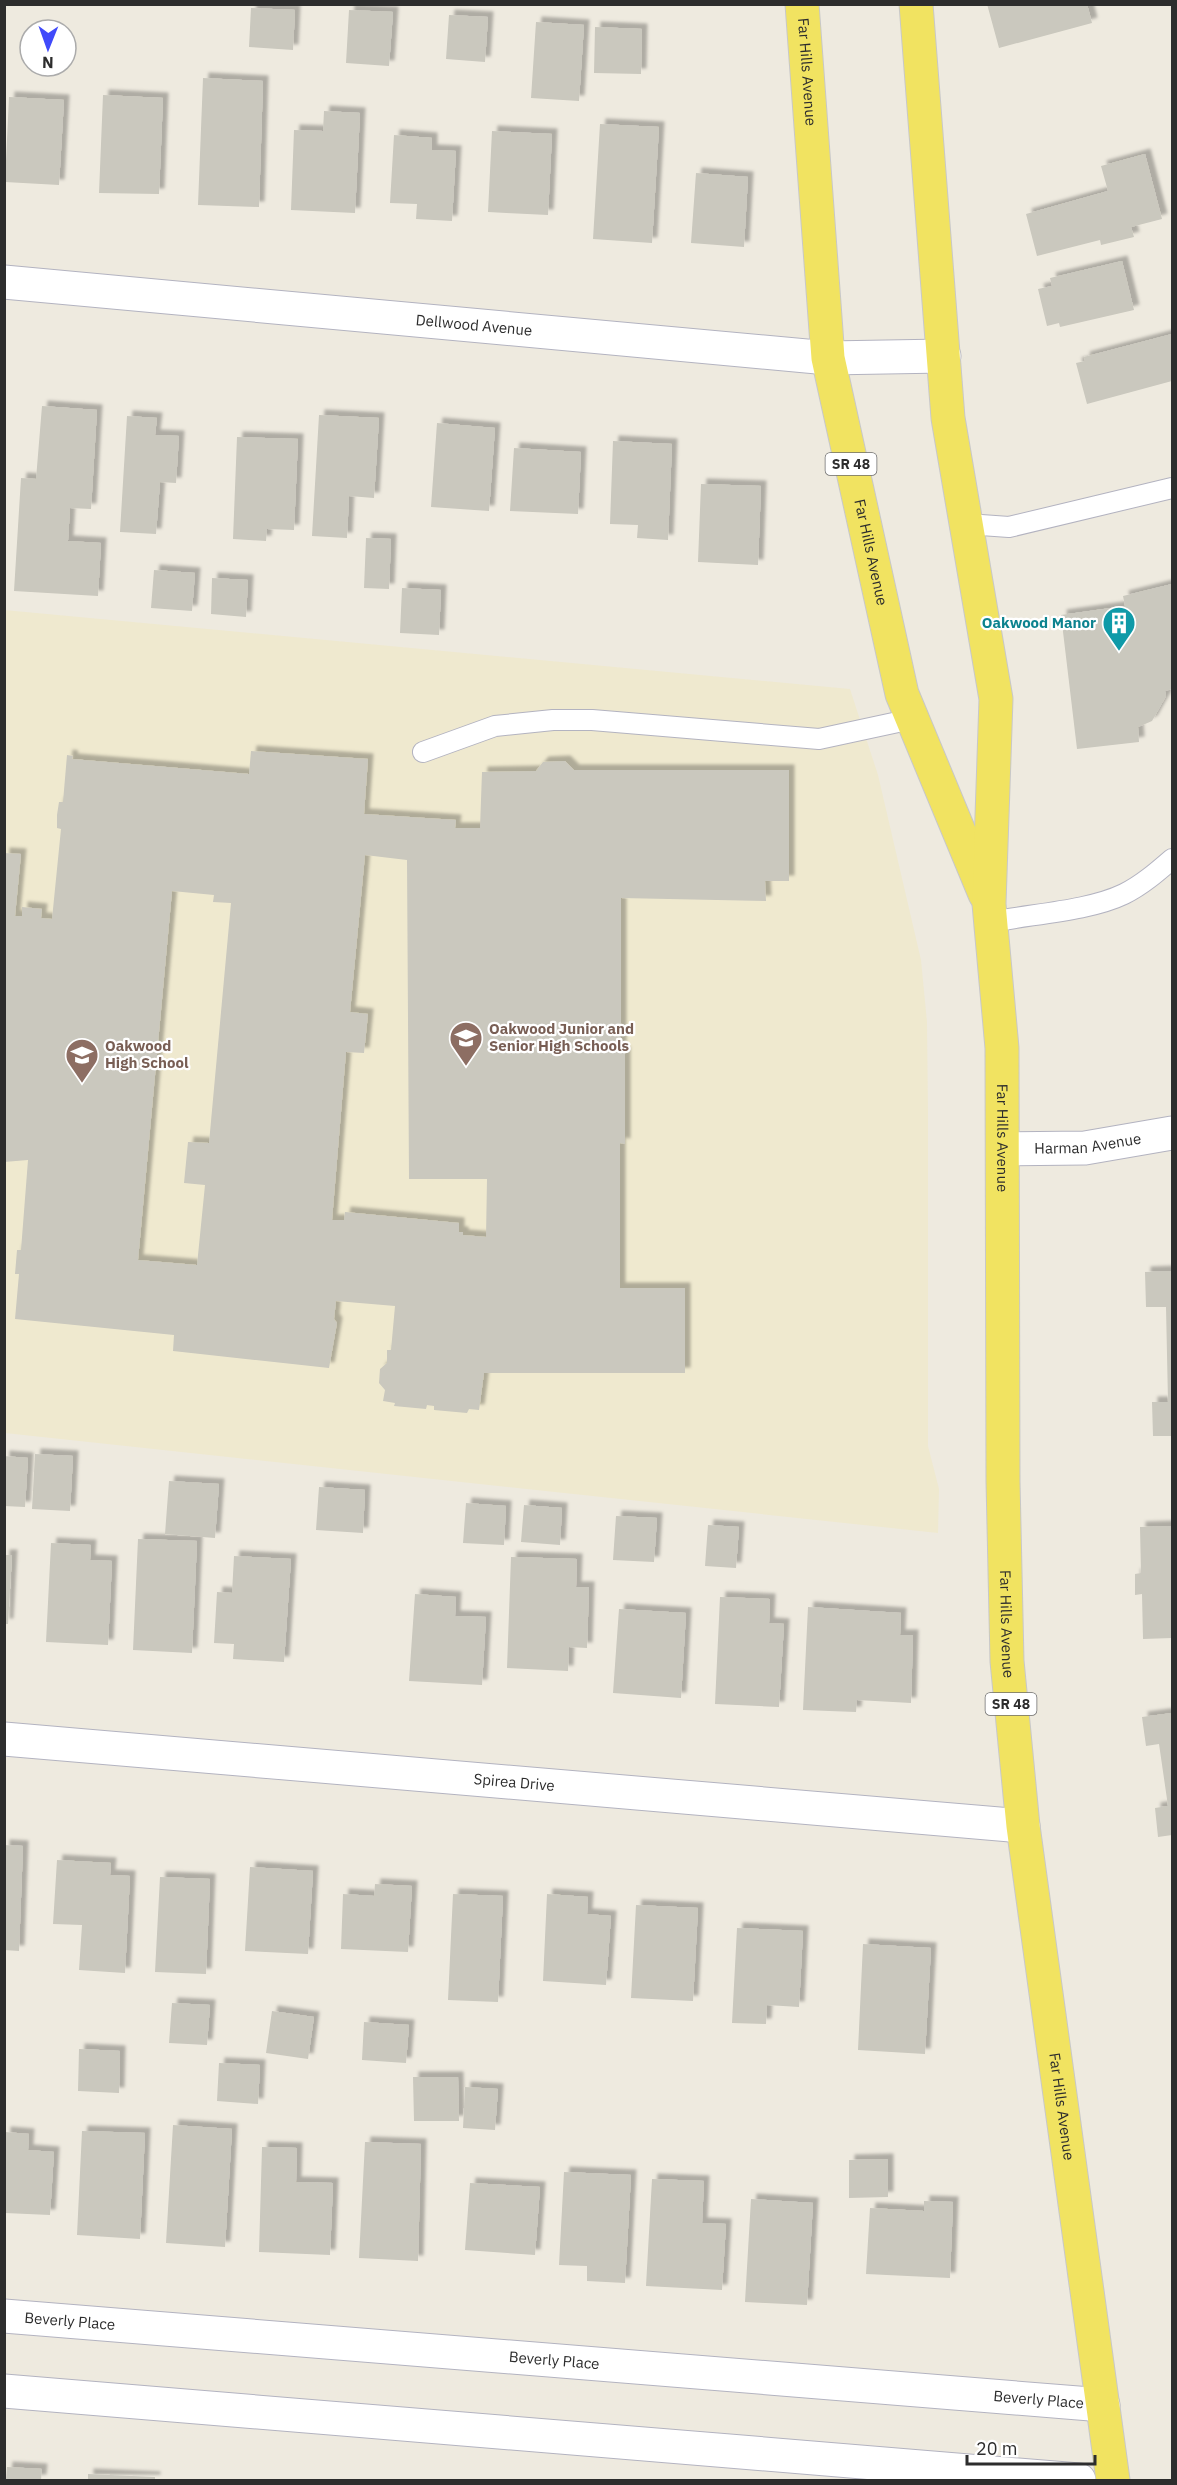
<svg xmlns="http://www.w3.org/2000/svg" width="1177" height="2485" font-family="'IBM Plex Sans',sans-serif">
	<style>
		.education { fill: #efe9cf }
		.building { fill: #cac8be; fill-rule: evenodd; filter: url(#shadow) }
		.lines { fill: none; stroke-linecap: round; stroke-linejoin: round }
		.service-casing { stroke: #b3b3c0; stroke-width: 22 }
		.minor-casing { stroke: #b3b3c0; stroke-width: 35 }
		.primary-casing { stroke: #c8c8c8; stroke-width: 35 }
		.service { stroke: #fff; stroke-width: 20 }
		.minor { stroke: #fff; stroke-width: 33 }
		.primary { stroke: #f1e361; stroke-width: 33 }
		.labels { text-anchor: middle; stroke-width: 4.5; stroke-linejoin: round; paint-order: stroke }
		.shield { fill: #fff; stroke: #6c6c6c; stroke-width: 1.5 }
		.shield-label { font-size: 14px; font-weight: bold; fill: #2d2d2d }
		.street-label { font-size: 15px; fill: #2d2d2d; stroke: #fff }
		.culture-label { font-size: 15px; font-weight: bold; fill: #0d838f; stroke: #fff; text-anchor: end }
		.education-label { font-size: 15px; font-weight: bold; fill: #785e54; stroke: #fff; text-anchor: start }
	</style>
	<defs>
		<filter id="shadow"><feDropShadow dx="5.5" dy="-5.5" stdDeviation="1.5" flood-color="#0004"/></filter>
	</defs>
	<rect width="100%" height="100%" fill="#eeeadf"/>
	<!-- education -->
	<path class="education" d="M4,610L850,689L878,775L921,960L927,1022L928,1113V1446L939,1489L938,1533L5,1433Z"/>
	<!-- building -->
	<path class="building" d="M987,4H1087L1092,23L999,48Z
		M251,8L295,10L293,50L249,47Z
		M349,10L393,12L389,66L346,63Z
		M449,15L488,17L485,62L446,59Z
		M536,22L584,25L579,101L531,98Z
		M595,27L642,29L641,74L594,73Z
		M203,78L263,81L259,207L198,205Z
		M103,95L163,98L159,194L99,193Z
		M9,97L64,100L59,185L5,182Z
		M324,111L360,113L355,213L291,210L294,130L323,131Z
		M600,124L659,127L652,243L593,239Z
		M492,131L552,134L548,215L488,212Z
		M394,135L432,138V150L456,151L452,221L416,219L417,204L390,203Z
		M1145,154L1162,219L1131,227L1134,237L1101,245L1100,240L1037,256L1026,214L1108,191L1101,166Z
		M696,173L748,177L744,247L691,243Z
		M1122,261L1134,310L1060,327L1059,323L1047,326L1038,289L1052,286L1050,278Z
		M1172,334V381L1087,404L1076,363L1085,361L1084,357Z
		M42,406L97,410L91,509L70,508L68,541L101,543L98,596L14,591L21,478L36,479Z
		M319,415L379,418L374,498L349,496L347,538L312,536Z
		M127,416L157,418L155,435L179,436L176,483L160,482L156,534L120,532Z
		M437,423L495,428L489,511L431,507Z
		M237,437L298,439L294,530L267,529L266,541L233,539Z
		M613,441L672,444L668,540L637,538L638,525L610,524Z
		M514,448L581,452L578,514L510,511Z
		M701,484L761,486L758,565L698,562Z
		M366,538L391,539L389,589L364,588Z
		M154,570L195,573L192,611L151,608Z
		M212,578L248,580L246,617L211,614Z
		M1172,584V689L1165,691L1166,696L1152,721L1138,727L1139,742L1077,749L1061,615L1125,606L1123,596Z
		M402,588L441,590L439,635L400,633Z
		M251,751L368,759L364,814L456,820L455,828H480L482,772L536,771L543,762L565,761L574,770H789V881H765L766,901L621,898V1052H625V1144L620,1143V1288H685V1373H484L479,1410L469,1409L467,1413L434,1410V1406L427,1405L426,1409L394,1406L395,1403L383,1401L385,1390L379,1383L380,1369L387,1363V1350H391L395,1306L336,1301L334,1319L337,1323L329,1368L173,1351L174,1335L15,1319L19,1274H15L17,1250H21L28,1160L4,1162V853L21,854L15,916H22V907L42,909L41,918L52,919L61,829L57,828V815L59,802H63L67,755L73,756L72,759L249,774ZM365,855L407,860L409,1179H487L486,1237L463,1235V1232H459V1223L345,1212L344,1220H332L346,1052L364,1053L368,1014L350,1012ZM172,891L214,895L213,902L231,903L209,1143L188,1142L184,1183L205,1185L197,1265L138,1260Z
		M1172,1271V1436H1153L1152,1402H1168L1166,1307H1146L1145,1272Z
		M35,1454L73,1456L70,1511L32,1509Z
		M4,1456L28,1458L25,1507L4,1506Z
		M169,1481L219,1484L215,1538L165,1534Z
		M319,1487L365,1490L363,1533L316,1530Z
		M466,1503L506,1506L504,1545L463,1543Z
		M524,1505L562,1508L560,1545L521,1542Z
		M616,1516L657,1518L654,1562L613,1560Z
		M708,1525L739,1527L736,1568L705,1566Z
		M1172,1526V1638L1143,1639L1142,1594L1135,1595V1574L1141,1573L1140,1527Z
		M138,1539L197,1541L192,1653L133,1650Z
		M51,1543L91,1545L90,1560L112,1561L108,1645L46,1642Z
		M4,1555H12L8,1624H4Z
		M234,1556L291,1559L284,1662L233,1659L234,1644L214,1643L217,1592L232,1593Z
		M511,1557L577,1559L576,1587H589L587,1648L569,1647L568,1671L507,1668Z
		M415,1594L456,1597L455,1616L486,1617L482,1685L409,1681Z
		M720,1597L770,1599L769,1623L784,1624L779,1707L715,1704Z
		M808,1607L901,1613L900,1635H913L911,1703L857,1700L856,1712L803,1710Z
		M619,1609L686,1613L681,1698L613,1693Z
		M1172,1713V1835L1158,1837L1155,1808L1168,1806L1159,1744L1146,1746L1142,1717Z
		M4,1845L23,1846L19,1951L4,1950Z
		M57,1860L111,1863L110,1875L130,1876L125,1973L79,1970L82,1925L53,1924Z
		M250,1867L313,1871L308,1954L245,1951Z
		M160,1877L210,1879L206,1974L155,1972Z
		M375,1884L412,1886L408,1952L341,1949L343,1894L374,1896Z
		M453,1894L503,1896L498,2002L448,2000Z
		M547,1894L588,1897L587,1914L611,1916L606,1985L543,1981Z
		M636,1905L698,1908L693,2001L631,1998Z
		M737,1928L803,1931L799,2007L767,2005L766,2024L732,2023Z
		M863,1944L931,1948L925,2054L858,2050Z
		M172,2003L210,2005L207,2045L169,2043Z
		M272,2011L314,2017L308,2059L266,2053Z
		M364,2022L409,2025L406,2063L362,2060Z
		M79,2049L120,2051L119,2093L78,2091Z
		M219,2063L260,2065L258,2104L217,2101Z
		M413,2077H458L459,2121H414Z
		M465,2087L498,2089L495,2130L463,2128Z
		M173,2125L232,2129L225,2247L166,2243Z
		M82,2131L145,2133L140,2239L77,2235Z
		M5,2132L29,2134L28,2150L54,2152L50,2215L5,2213Z
		M365,2142L421,2144L418,2261L359,2258Z
		M262,2147L297,2148L296,2182L333,2183L330,2255L259,2252Z
		M888,2159V2197L849,2198V2160Z
		M564,2172L631,2175L625,2283L587,2281V2266L559,2265Z
		M652,2179L704,2181L702,2223L726,2224L722,2290L646,2286Z
		M470,2183L540,2187L535,2255L465,2250Z
		M751,2199L813,2203L807,2305L745,2302Z
		M924,2201L953,2202L950,2278L866,2274L870,2208L924,2211Z
		M7,2467L42,2469L41,2480H6Z
		M88,2474L155,2477V2480H88Z"/>
	<g class="lines">
		<!-- service casing -->
		<g class="service-casing">
			<path id="service" d="M967,524L1009,527L1172,488
				M423,752L495,726L553,720H592L819,739L912,719
				M992,922C1031,914 1089,911 1124,894C1142,885 1157,872 1172,859"/>
		</g>
		<!-- minor casing -->
		<g class="minor-casing">
			<g id="minor">
				<path id="s1" d="M4,282L828,358L944,356"/>
				<path id="s2" d="M1004,1149L1085,1148L1172,1133"/>
				<path id="s3" d="M4,1739L1023,1826"/>
				<path id="s4" d="M4,2316L1103,2405"/>
				<path d="M4,2391L1079,2480"/>
			</g>
		</g>
		<!-- primary casing -->
		<g class="primary-casing">
			<g id="primary">
				<path id="s5" d="M802,4L828,358L902,694L985,894"/>
				<path id="s6" d="M916,4L948,418L996,699L989,904L1002,1048L1003,1481L1007,1661L1023,1826L1113,2480"/>
			</g>
		</g>
		<!-- service -->
		<use href="#service" class="service"/>
		<!-- minor -->
		<use href="#minor" class="minor"/>
		<!-- primary -->
		<use href="#primary" class="primary"/>
	</g>
	<!-- icons -->
	<defs>
		<g id="building-pin" transform="scale(1.725)"><path d="M0 17L-7.5 6A9.5 9.5 0 1 1 7.5 6Z" fill="#0f9aa8" stroke="#fff"/><path d="M-4-6H4V6H1V3H-1V6H-4ZM-2.5-4.3h1.7v1.8h-1.7ZM.8-4.3h1.7v1.8H.8ZM-2.5-1h1.7V.8h-1.7ZM.8-1h1.7V.8H.8Z" fill="#fff"/></g>
		<g id="school-pin" transform="scale(1.725)"><path d="M0 17L-7.5 6A9.5 9.5 0 1 1 7.5 6Z" fill="#8d6e63" stroke="#fff"/><path d="M0-5L7-2L0 1L-7-2ZM-4 1L0 2.5L4 1V4Q0 6-4 4Z" fill="#fff"/></g>
	</defs>
	<g fill-rule="evenodd">
		<use href="#building-pin" x="1119" y="623"/>
		<use href="#school-pin" x="466" y="1038"/>
		<use href="#school-pin" x="82" y="1055"/>
	</g>
	<g class="labels">
		<!-- shield labels -->
		<g class="shield">
			<rect x="825.5" y="453" width="51" height="22" rx="4.5"/>
			<rect x="985.5" y="1693" width="51" height="22" rx="4.5"/>
		</g>
		<g class="shield-label">
			<text x="851" y="469">SR 48</text>
			<text x="1011" y="1709">SR 48</text>
		</g>
		<!-- street labels -->
		<g class="street-label">
			<text dy="5" stroke="none"><textPath href="#s5" startOffset="68">Far Hills Avenue</textPath></text>
			<text dy="5" stroke="none"><textPath href="#s1" startOffset="472">Dellwood Avenue</textPath></text>
			<text dy="5" stroke="none"><textPath href="#s5" startOffset="554">Far Hills Avenue</textPath></text>
			<text dy="5" stroke="none"><textPath href="#s6" startOffset="1140">Far Hills Avenue</textPath></text>
			<text dy="5" stroke="none"><textPath href="#s2" startOffset="84">Harman Avenue</textPath></text>
			<text dy="5" stroke="none"><textPath href="#s6" startOffset="1626">Far Hills Avenue</textPath></text>
			<text dy="5" stroke="none"><textPath href="#s3" startOffset="512">Spirea Drive</textPath></text>
			<text dy="5" stroke="none"><textPath href="#s6" startOffset="2112">Far Hills Avenue</textPath></text>
			<text dy="5" stroke="none"><textPath href="#s4" startOffset="66">Beverly Place</textPath></text>
			<text dy="5" stroke="none"><textPath href="#s4" startOffset="552">Beverly Place</textPath></text>
			<text dy="5" stroke="none"><textPath href="#s4" startOffset="1038">Beverly Place</textPath></text>
		</g>
		<!-- culture labels -->
		<g class="culture-label">
			<text x="1096" y="628">Oakwood Manor</text>
		</g>
		<!-- education labels -->
		<g class="education-label">
			<text x="489" y="1034">Oakwood Junior and<tspan x="489" dy="17">Senior High Schools</tspan></text>
			<text x="105" y="1051">Oakwood<tspan x="105" dy="17">High School</tspan></text>
		</g>
	</g>
	<!-- border -->
	<rect width="1177" height="2485" fill="none" stroke="#2d2d2d" stroke-width="12"/>
	<!-- north arrow -->
	<g transform="translate(48 48) rotate(181)"><circle r="28" fill="#ffffff" stroke="#ababab" stroke-width="1.5"/>
	<path d="M0-4.5L10 22L0 15L-10 22Z" fill="#404afa"/>
	<text y="-9" font-size="16" font-weight="bold" text-anchor="middle" fill="#2d2d2d">N</text>
	</g>
	<!-- scale -->
	<path d="M967 2455v9h128v-9" fill="none" stroke="#2d2d2d" stroke-width="3"/>
	<text x="976" y="2455" font-size="18" fill="#2d2d2d" stroke="#ffffff" stroke-width="4.5" paint-order="stroke">20 m</text>
</svg>
